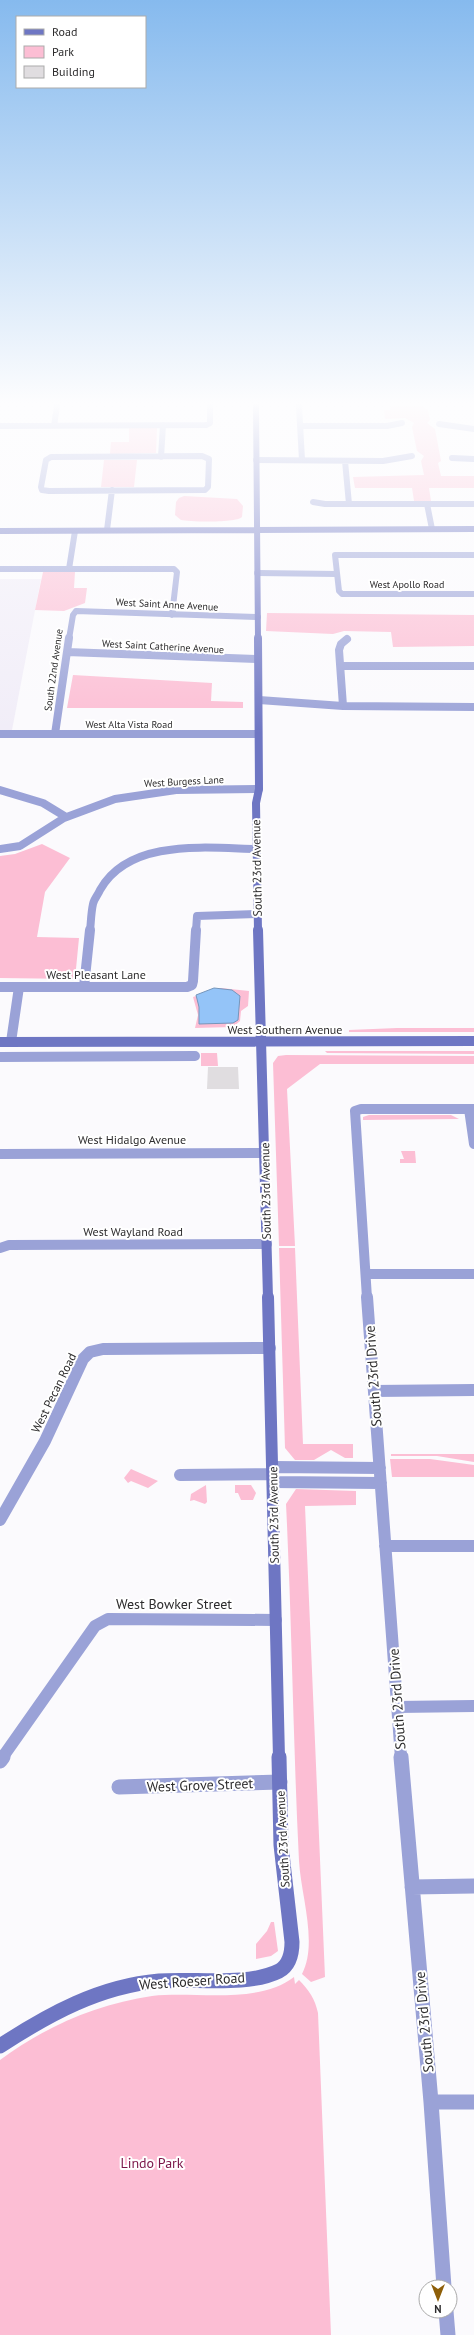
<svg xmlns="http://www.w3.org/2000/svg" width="474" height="2335" font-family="'PT Sans',sans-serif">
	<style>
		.built { fill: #f1edf8 }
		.green { fill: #fcbed4 }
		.water { fill: #94c4f8; stroke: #7596bb }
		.building { fill: #e0dde0 }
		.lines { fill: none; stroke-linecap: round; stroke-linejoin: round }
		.street-far4 { stroke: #9aa2d7; stroke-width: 6 }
		.street-far3 { stroke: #9aa2d7; stroke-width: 8 }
		.street-far2 { stroke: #9aa2d7; stroke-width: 10 }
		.street-far1 { stroke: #9aa2d7; stroke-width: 12 }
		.street { stroke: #9aa2d7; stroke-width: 15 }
		.secondary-far4 { stroke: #6e76c3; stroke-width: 6 }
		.secondary-far3 { stroke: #6e76c3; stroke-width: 8 }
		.secondary-far2 { stroke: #6e76c3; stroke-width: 10 }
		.secondary-far1 { stroke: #6e76c3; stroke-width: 12 }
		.secondary { stroke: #6e76c3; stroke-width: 15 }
		.labels { text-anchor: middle; stroke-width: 4; stroke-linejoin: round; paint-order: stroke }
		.far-street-label { font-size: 10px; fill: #2d2c2d; stroke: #fff }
		.street-label { font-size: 12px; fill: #2d2c2d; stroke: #fff }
		.near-street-label { font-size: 14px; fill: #2d2c2d; stroke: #fff }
		.near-park-label { font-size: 14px; fill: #7b1548; stroke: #fff }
	</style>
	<rect width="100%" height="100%" fill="#fbfafd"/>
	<!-- built -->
	<path class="built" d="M0,579H41L12,730H0Z"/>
	<!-- green -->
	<path class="green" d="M391,406H422L428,410L430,420L427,423L435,429L441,461L438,463L441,476H474V488H429L431,501H414L412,488H355L353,477L424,475L421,461L424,456L417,451L412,427L414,423L405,418L385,419L384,410H390Z
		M129,428H157L156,453L110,454L111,442H129Z
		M104,460H137L134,487H101Z
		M184,496L237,499L243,506L242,517C236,523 190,522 181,520L175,515L176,502L179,498Z
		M43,572H75L74,588H87L85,603L64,611L35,610Z
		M267,613L474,615V646L393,647L391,632L344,631L333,634L266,631Z
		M73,675L212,683L211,701L243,702V708H67Z
		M42,844L70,858L45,892L37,937L79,938L75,979L0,978V856L15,854Z
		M221,988L249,991L248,1006L241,1011L240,1021L233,1027L195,1028L198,1015L193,997Z
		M397,1028H474V1032H349V1030Z
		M325,1051H474V1054L327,1053Z
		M201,1053H217L218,1066H201Z
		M286,1055L474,1056V1064H320L287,1089L295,1246H279L273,1063L278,1056Z
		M369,1115H451L459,1119L363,1120V1117Z
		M401,1151H415L416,1163H400V1159H404Z
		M279,1248H295L303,1444H353V1458H345L331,1450L314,1460H295L285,1448Z
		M391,1454H474V1462L437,1456H391Z
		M390,1459H430L474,1465V1477H392Z
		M131,1469L158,1481L148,1488L131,1481L128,1483L124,1478Z
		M206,1485L207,1502L205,1504L194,1500L190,1501L191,1494Z
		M235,1485H251L256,1493L253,1500H241L238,1493H235Z
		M296,1489L356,1491V1505L305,1506L325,1977L311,1982L302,1974C318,1943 301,1896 299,1861C293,1742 292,1623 286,1504Z
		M271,1922H274L278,1951L271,1956L256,1959V1944L267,1931Z
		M294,1977L295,1984L299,1980C309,1990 315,1999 318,2013L331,2335H0V2060C44,2027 97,2004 152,1996C195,1991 258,2005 294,1977Z"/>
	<!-- water -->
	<path class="water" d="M214,988L232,990L240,996L238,1020L233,1023L199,1024V1007L196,995Z"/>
	<!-- building -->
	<path class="building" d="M208,1067H238L239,1089H207Z"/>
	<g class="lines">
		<!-- street-far4 -->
		<path class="street-far4" d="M299,406L302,460
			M439,424L474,429
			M0,426L206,425L210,423V406
			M54,426L57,406
			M300,426H387L402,423
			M202,456L209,459L208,487L205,490L49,491L42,490L41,487L46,460L51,457Z
			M161,457L163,425
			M452,458L474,459
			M256,460L383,461L412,456
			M345,461L349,504
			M313,502L325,504H474
			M427,504L432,529
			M107,530L112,490
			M474,555H335L339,591L342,594H474
			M0,569H174L177,572L172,615
			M69,569L75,531
			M257,573L337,574
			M69,639L73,615L76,611L258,617"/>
		<!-- street-far3 -->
		<path class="street-far3" d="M67,652L258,659
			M341,666H474
			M259,700L343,706L474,707
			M343,706L339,650L341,644L347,639
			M0,734H258
			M55,734L69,638
			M0,790L43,803L66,817
			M0,849L20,846L64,818L115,799L176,790L259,789
			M90,931C91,922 91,913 93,904C94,899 98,895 100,890C129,838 207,848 257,849
			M196,931L197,916L258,914"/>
		<!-- street-far2 -->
		<path class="street-far2" d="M0,987H187L192,985L193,981L196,930
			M84,987L90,930
			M11,1042L19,987
			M0,1057L195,1056
			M469,1109L474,1144
			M0,1154L265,1153
			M0,1248L9,1245L267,1244
			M366,1274H474
			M367,1298L355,1111L361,1109H474"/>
		<!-- street-far1 -->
		<path class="street-far1" d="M367,1297L401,1758
			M374,1391L474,1390
			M273,1467L380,1468
			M180,1475L273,1474
			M273,1482L381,1483
			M0,1520L45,1441L83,1359L90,1352L103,1349L270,1348
			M385,1546H474
			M397,1707L474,1706
			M2,1758L95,1626L108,1619L276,1620"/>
		<!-- street -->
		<path class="street" d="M401,1757L431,2102L444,2287
			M0,1761L3,1757
			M119,1787L280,1782
			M412,1887L474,1886
			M431,2102H474
			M446,2311L448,2335"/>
		<!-- secondary-far4 -->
		<path class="secondary-far4" d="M256,406L258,639
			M0,531L474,529"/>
		<!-- secondary-far3 -->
		<path class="secondary-far3" d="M258,931L256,803L259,789L258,638"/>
		<!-- secondary-far2 -->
		<path class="secondary-far2" d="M258,930L268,1298
			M0,1042L474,1041"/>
		<!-- secondary-far1 -->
		<path class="secondary-far1" d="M268,1297L279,1758"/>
		<!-- secondary -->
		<path class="secondary" d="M0,2046C49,2014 100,1986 159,1981C194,1978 247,1987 279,1971C290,1965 292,1953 292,1942L281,1845L279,1757"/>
	</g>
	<!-- sky -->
	<linearGradient id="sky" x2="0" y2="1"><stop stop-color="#86baee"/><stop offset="0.55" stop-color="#fdfdfe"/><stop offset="1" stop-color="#fdfdfe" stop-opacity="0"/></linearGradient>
	<rect width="474" height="733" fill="url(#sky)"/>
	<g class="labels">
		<!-- far-street labels -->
		<g class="far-street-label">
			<text x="407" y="588">West Apollo Road</text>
			<text transform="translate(167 604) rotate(3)" y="4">West Saint Anne Avenue</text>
			<text transform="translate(163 646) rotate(3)" y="4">West Saint Catherine Avenue</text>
			<text transform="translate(53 670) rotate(-82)" y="4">South 22nd Avenue</text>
			<text x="129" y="728">West Alta Vista Road</text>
			<text transform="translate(184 781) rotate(-3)" y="4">West Burgess Lane</text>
		</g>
		<!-- street labels -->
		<g class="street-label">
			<text transform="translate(257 868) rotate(-91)" y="4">South 23rd Avenue</text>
			<text x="96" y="979">West Pleasant Lane</text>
			<text x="285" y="1034">West Southern Avenue</text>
			<text x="132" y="1144">West Hidalgo Avenue</text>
			<text transform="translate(266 1191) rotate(-91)" y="4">South 23rd Avenue</text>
			<text x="133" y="1236">West Wayland Road</text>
			<text transform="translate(54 1393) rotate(-64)" y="4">West Pecan Road</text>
			<text transform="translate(274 1515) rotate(-91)" y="4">South 23rd Avenue</text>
			<text transform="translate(283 1839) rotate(-93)" y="4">South 23rd Avenue</text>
		</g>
		<!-- near-street labels -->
		<g class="near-street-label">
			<text transform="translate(373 1376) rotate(-94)" y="5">South 23rd Drive</text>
			<text x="174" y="1609">West Bowker Street</text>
			<text transform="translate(397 1699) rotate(-94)" y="5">South 23rd Drive</text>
			<text transform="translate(200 1785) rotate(-2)" y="5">West Grove Street</text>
			<text transform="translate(192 1981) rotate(-4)" y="5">West Roeser Road</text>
			<text transform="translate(424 2022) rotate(-95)" y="5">South 23rd Drive</text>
		</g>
		<!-- near-park labels -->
		<g class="near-park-label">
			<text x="152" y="2168">Lindo Park</text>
		</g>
	</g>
	<!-- legend -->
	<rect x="16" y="16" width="130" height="72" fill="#ffffff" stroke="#ababab"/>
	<rect x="24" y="29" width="20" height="6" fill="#6e76c3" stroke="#ababab"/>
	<text x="52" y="36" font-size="12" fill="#2d2c2d">Road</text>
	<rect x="24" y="46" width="20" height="12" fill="#fcbed4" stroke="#ababab"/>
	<text x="52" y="56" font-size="12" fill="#2d2c2d">Park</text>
	<rect x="24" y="66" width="20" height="12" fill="#e0dde0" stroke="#ababab"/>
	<text x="52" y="76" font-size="12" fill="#2d2c2d">Building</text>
	<!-- north arrow -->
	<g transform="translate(438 2299) rotate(180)"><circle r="19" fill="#ffffff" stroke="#ababab"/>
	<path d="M0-3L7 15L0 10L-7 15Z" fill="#8e5f08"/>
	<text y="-6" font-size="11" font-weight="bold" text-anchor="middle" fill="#2d2c2d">N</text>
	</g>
</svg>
